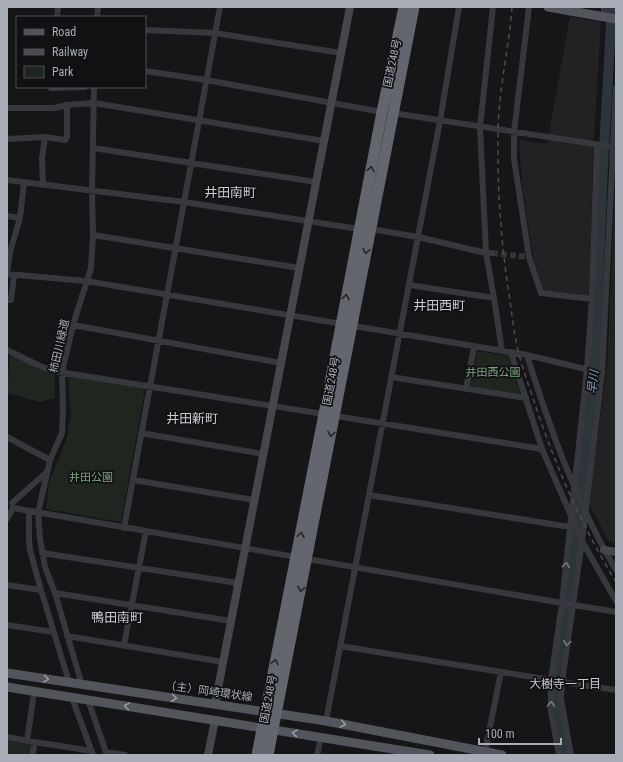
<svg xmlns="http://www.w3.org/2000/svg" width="623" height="762" font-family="'Roboto Condensed','Noto Sans JP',sans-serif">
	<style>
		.built { fill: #222225 }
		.green { fill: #1e261f }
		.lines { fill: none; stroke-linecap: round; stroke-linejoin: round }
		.river { stroke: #2c353c; stroke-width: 10 }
		.street-tunnel { stroke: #333438; stroke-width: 6; stroke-dasharray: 6 3; stroke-linecap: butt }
		.street { stroke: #37383d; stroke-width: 6 }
		.secondary { stroke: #45474d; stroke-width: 8 }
		.primary { stroke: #53555c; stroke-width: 9 }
		.highway { stroke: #63666e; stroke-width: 11 }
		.rail { stroke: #4a4c52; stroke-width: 1.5; stroke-dasharray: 5 4; stroke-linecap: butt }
		.oneway { stroke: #26262a }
		.oneway2 { stroke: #757881 }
		.oneway3 { stroke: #979ba6 }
		.labels { text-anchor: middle; stroke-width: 3.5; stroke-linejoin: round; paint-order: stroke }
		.street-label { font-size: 11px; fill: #a8adb8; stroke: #111113 }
		.park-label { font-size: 11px; fill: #7fa381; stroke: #111113 }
		.water-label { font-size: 12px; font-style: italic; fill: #7f9bb3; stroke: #111113 }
		.neighbourhood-label { font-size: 12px; fill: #c9ccd4; stroke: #111113 }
		.quarter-label { font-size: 13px; fill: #c9ccd4; stroke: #111113 }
	</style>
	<rect width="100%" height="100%" fill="#161618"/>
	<!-- built -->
	<path class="built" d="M570,17L601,22L593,153L590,296L543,291L538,277L533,256L522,187L519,140L547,144Z
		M616,160V543L609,542L589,503L607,368Z"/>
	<!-- green -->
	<path class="green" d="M477,351L508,356L520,394L470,387Z
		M10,354L55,375V398L40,402L7,393Z
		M68,374L145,389L121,522L46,509L49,483L67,438L71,414Z
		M7,738L31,743L29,755H7Z"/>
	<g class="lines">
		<!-- river -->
		<path class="river" d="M564,755L557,714L554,680L579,512L595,367L603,167L612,7"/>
		<!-- street-tunnel -->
		<path class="street-tunnel" d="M492,253L529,257"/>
		<!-- street -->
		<path class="street" d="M493,7L480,127L486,253L494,298L502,351
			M529,7L514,132V159L529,257L541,293L592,299
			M57,17L58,7
			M97,17L98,7
			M604,17V7
			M145,30L215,33L341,53
			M145,71L206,80L382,112
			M51,87V88L85,87
			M7,108H54L67,105L94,103L324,141
			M393,113L614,147
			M7,139L45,137L65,140L67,137V105
			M93,148L316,182
			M7,180L184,202L359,229
			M43,185L42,159L45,137
			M7,216L20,218
			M371,229L418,237L486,253H492
			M93,235L299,268
			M7,274L86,281L527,355L602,373
			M7,274L10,252L20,218L24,182
			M409,285L494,298
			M7,300H11L14,276
			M73,325L281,363
			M7,350L40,366L53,371L542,449
			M511,353L542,449L582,541L616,601
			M527,355C550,429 576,502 616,570
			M391,377L526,398
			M466,389L474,347
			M141,433L263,454
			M7,437L50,460
			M133,480L254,500
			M369,495L570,527
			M12,503L47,472
			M29,511V540L30,550L41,590L69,682
			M7,519L13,508L562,603L616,612
			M124,528L220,7
			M42,553L238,583
			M7,585L41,590
			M55,593L231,621
			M7,625L53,632
			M67,636L223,662
			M124,645L146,531
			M340,646L551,680
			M562,682L616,690
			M82,685L55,593L45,567L40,539L38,513L50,460L62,433L63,410L62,372L73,325L91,268L93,235L92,190L94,87
			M72,698L93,755
			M88,700L107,755
			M326,721L440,121L459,7
			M7,737L35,742L32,755
			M27,741L34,692
			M35,742L92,751
			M106,752L125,755
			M485,752L501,672
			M317,755L321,737
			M559,755L551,711V680L562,603L587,369L592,299L597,145
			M571,755L561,699L562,682L582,541L602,373L616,88"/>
		<!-- secondary -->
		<path class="secondary" d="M604,550L616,552
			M215,704L350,7
			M208,755L215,720"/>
		<!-- primary -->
		<path class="primary" d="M548,7L616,19
			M7,673L326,721L502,755
			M7,687L430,755"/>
		<!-- highway -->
		<path class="highway" d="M257,755L324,414L382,112L404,7
			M268,755L414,7"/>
		<!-- rail -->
		<path class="rail" d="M512,7C509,48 499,88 498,130C497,187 501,245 510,301C512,316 514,332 517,346C522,368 530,389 537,410C558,472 582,526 616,582"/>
	</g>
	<!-- one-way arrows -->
	<defs><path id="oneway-chevron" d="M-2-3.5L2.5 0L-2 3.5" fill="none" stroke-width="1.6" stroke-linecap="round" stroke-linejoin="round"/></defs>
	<g class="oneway">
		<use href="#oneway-chevron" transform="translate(371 169) rotate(-79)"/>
		<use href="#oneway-chevron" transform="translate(366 251) rotate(102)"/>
		<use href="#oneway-chevron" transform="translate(346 297) rotate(-80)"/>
		<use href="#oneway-chevron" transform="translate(331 434) rotate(101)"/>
		<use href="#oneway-chevron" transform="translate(301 535) rotate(-79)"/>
		<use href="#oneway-chevron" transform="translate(301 589) rotate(101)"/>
		<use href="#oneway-chevron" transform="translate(275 662) rotate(-79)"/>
	</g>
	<g class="oneway2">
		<use href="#oneway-chevron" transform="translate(566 565) rotate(-84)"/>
		<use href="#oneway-chevron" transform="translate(567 643) rotate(98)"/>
		<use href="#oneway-chevron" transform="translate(551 704) rotate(-91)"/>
	</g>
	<g class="oneway3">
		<use href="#oneway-chevron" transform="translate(46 679) rotate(9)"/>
		<use href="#oneway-chevron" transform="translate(174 698) rotate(8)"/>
		<use href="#oneway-chevron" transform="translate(127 706) rotate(-171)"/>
		<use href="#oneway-chevron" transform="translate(343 724) rotate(11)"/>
		<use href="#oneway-chevron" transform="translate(295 733) rotate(-171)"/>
	</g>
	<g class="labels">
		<!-- street labels -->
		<g class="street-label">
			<text transform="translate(392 63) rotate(-78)" y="4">国道248号</text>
			<text transform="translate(59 346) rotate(-77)" y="4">柿田川緑道</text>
			<text transform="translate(331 381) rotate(-79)" y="4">国道248号</text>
			<text transform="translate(209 691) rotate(8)" y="4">（主）岡崎環状線</text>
			<text transform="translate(268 699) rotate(-79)" y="4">国道248号</text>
		</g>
		<!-- park labels -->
		<g class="park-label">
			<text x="493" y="376">井田西公園</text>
			<text x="91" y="481">井田公園</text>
		</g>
		<!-- water labels -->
		<g class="water-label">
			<text transform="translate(593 382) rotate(-84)" y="4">早川</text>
		</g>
		<!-- neighbourhood labels -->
		<g class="neighbourhood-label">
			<text x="565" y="688">大樹寺一丁目</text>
		</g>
		<!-- quarter labels -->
		<g class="quarter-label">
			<text x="230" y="197">井田南町</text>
			<text x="439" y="310">井田西町</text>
			<text x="192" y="423">井田新町</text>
			<text x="117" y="622">鴨田南町</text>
		</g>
	</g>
	<!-- border -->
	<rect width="623" height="762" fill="none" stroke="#a8adb8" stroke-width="16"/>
	<!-- legend -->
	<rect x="16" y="16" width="130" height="72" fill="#111113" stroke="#4d4f55"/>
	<rect x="24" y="29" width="20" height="6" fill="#53555c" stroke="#4d4f55"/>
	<text x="52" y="36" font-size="12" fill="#a8adb8">Road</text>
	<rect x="24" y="49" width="20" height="6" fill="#4a4c52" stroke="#4d4f55"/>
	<text x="52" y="56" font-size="12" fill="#a8adb8">Railway</text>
	<rect x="24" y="66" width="20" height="12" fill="#1e261f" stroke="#4d4f55"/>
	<text x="52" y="76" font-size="12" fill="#a8adb8">Park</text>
	<!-- scale -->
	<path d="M479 738v6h82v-6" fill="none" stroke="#a8adb8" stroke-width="2"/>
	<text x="485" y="738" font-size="12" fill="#a8adb8" stroke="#111113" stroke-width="3" paint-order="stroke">100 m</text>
</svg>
